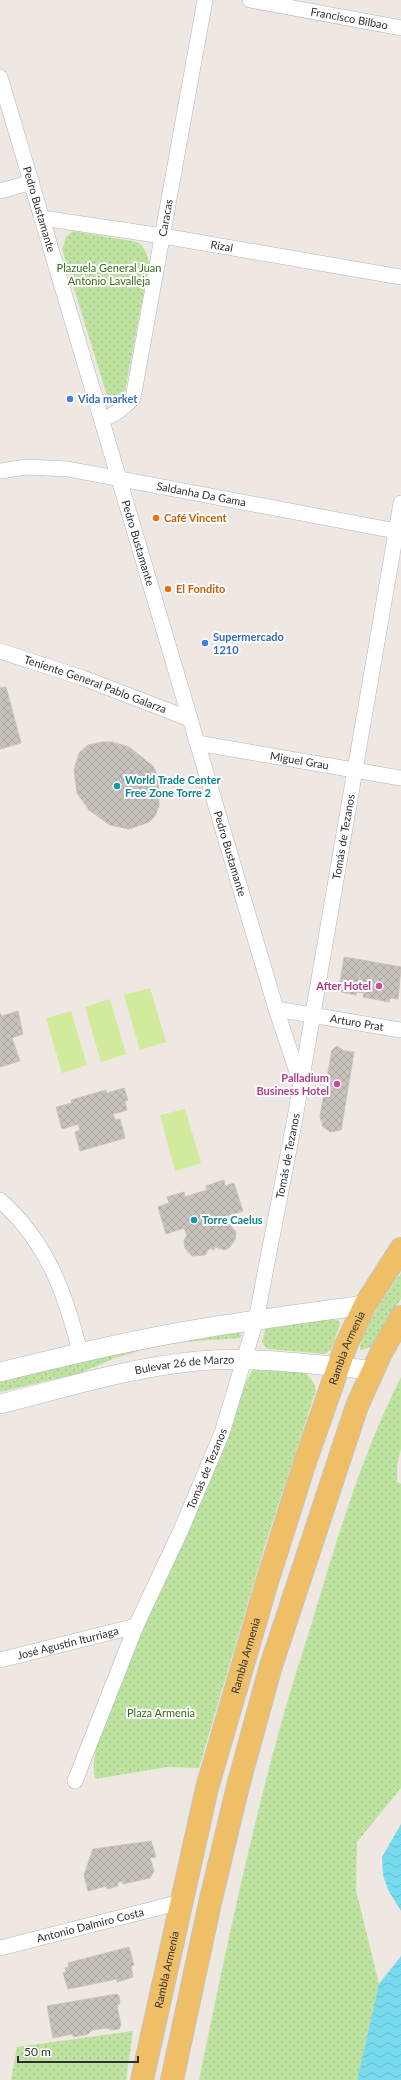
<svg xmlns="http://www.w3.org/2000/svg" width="401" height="2080" font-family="Lato,sans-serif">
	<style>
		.green { fill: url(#green-dots) }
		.pitch { fill: #d2ea9c }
		.water { fill: url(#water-waves) }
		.building { fill: url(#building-cross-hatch); stroke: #cac3ba }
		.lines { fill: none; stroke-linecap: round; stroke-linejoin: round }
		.minor-casing { stroke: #b1b5be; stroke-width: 16 }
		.tertiary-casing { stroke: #b1b5be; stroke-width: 20 }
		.primary-casing { stroke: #c4c4c4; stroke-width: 24 }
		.minor { stroke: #fff; stroke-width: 15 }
		.tertiary { stroke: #fff; stroke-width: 19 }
		.primary { stroke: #eebf67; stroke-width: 22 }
		.shop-dot { fill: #3f7fe0; stroke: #fff; stroke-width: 1.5 }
		.food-dot { fill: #e8710a; stroke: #fff; stroke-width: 1.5 }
		.culture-dot { fill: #0f9aa8; stroke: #fff; stroke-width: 1.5 }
		.hotel-dot { fill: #d1479c; stroke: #fff; stroke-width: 1.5 }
		.labels { text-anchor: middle; stroke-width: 4; stroke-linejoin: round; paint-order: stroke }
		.street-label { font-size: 11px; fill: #2e2e2e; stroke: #fff }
		.park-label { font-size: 11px; fill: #366c1d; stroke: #fff }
		.shop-label { font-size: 11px; font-weight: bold; fill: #366cbe; stroke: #fff; text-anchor: start }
		.food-label { font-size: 11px; font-weight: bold; fill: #c56008; stroke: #fff; text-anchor: start }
		.culture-label { font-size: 11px; font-weight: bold; fill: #0d838f; stroke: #fff; text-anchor: start }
		.hotel-label { font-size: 11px; font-weight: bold; fill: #b23c85; stroke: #fff; text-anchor: end }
	</style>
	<defs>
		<pattern id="green-dots" width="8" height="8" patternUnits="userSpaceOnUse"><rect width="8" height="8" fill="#bee3a0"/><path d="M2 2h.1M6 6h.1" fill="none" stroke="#a4c38a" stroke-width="1.8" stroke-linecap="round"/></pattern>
		<pattern id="water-waves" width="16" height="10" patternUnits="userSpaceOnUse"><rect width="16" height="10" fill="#78dbed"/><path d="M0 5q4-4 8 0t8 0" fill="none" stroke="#68bccc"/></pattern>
		<pattern id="building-cross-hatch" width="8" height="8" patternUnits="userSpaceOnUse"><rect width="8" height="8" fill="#c8c2bc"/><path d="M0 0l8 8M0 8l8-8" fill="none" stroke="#aca7a2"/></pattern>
	</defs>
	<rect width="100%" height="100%" fill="#efe7e1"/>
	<!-- green -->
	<path class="green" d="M73,231L137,242C145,247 148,255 149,265L125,391C122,399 119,404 110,402L108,399L62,249L66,237Z
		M401,1273V1299L372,1347L360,1350C358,1335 391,1287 401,1273Z
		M332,1319L338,1320L340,1324L331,1350L325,1354L269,1349L265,1347L262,1342L266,1327Z
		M236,1332L242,1335L240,1338L183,1342L146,1349L115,1358L80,1373L0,1392V1380L115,1352Z
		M254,1368L306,1373L314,1383L316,1390L265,1545L199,1768L167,1767L95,1779C90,1750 105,1722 115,1695C123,1675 130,1653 138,1633C162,1577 193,1525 215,1469C222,1452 246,1375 254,1368Z
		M401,1377V1449L397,1465V1482L401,1484V1788L357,1842L356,1890L379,1984L357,2080H199C224,1959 249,1837 283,1717C292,1684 303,1652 313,1619C338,1536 362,1454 401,1377Z
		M133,2031L126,2080H11L17,2047Z"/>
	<!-- pitch -->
	<path class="pitch" d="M150,988L166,1042L140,1050L124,995Z
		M110,999L126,1054L101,1062L85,1007Z
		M71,1011L87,1065L62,1073L46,1018Z
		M185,1109L201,1163L175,1171L160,1115Z"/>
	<!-- water -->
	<path class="water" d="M401,1824V1911L388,1890L383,1875L382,1857Z
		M401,1956V2080H357L379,1984Z"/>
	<!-- building -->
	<path class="building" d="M6,687L21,743L0,749V688Z
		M102,742H112L129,747L153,766L158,777L159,806L155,816L149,822L129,829L110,825L89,810L77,793L74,770L79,753L88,745Z
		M344,957L362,960L356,995L341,992L342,990L339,989Z
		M362,960L401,967L398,999L390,998L389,1002L363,997L364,993L356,992Z
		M18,1011L23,1034L12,1038L20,1061L0,1067V1013L2,1016Z
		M337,1046L344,1051L354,1052L341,1130L330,1132L322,1126L323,1122L321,1121L320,1116L332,1050Z
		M124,1088L128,1100L125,1101L127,1110L113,1114L115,1120L120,1119L125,1138L80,1151L75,1132L80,1130L78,1124L62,1129L56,1107L72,1103L71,1100L106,1090L107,1093Z
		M224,1180L225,1186L234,1183L243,1211L226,1216L228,1223L236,1232L235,1240L229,1248L224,1250L215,1247L214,1250L210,1248L205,1255L192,1256L185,1248L184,1241L187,1235L184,1228L166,1234L158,1207L169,1203L167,1197L184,1192L185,1197L207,1190L206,1186Z
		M151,1841L156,1857L150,1858L154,1871L150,1878L123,1884L122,1881L117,1883L118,1886L107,1889L106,1886L88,1891L84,1875L93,1849Z
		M129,1947L134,1965L131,1966L133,1977L117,1982V1979L68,1989L63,1973L66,1972L65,1968L69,1967L68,1963Z
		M117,1994L119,1996L120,2003L117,2006L121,2025L119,2029L111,2030L108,2028L92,2030L88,2034L74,2037L71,2034L53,2038L47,2006Z"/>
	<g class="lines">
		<!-- minor casing -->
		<g class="minor-casing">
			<g id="minor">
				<path id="s1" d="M250,0L401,28"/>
				<path id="s2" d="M0,77L276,1009L300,1081"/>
				<path d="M0,191L32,182"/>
				<path id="s3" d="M42,218L163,236L401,277"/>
				<path id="s4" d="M102,419C116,415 123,408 133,398L205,0"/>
				<path id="s5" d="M0,471L26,467L68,469L401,532"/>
				<path id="s6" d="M0,651L83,678L190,719"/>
				<path id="s7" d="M197,743L401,778"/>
				<path id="s8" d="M276,1009L401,1030"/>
				<path d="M0,1200C47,1242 65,1292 80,1352"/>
				<path id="s9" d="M0,1660L136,1626"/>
				<path id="s10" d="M75,1781L136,1626L181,1530L222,1433L256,1320L295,1118L401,503"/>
				<path id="s11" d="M0,1948L181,1902"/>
			</g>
		</g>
		<!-- tertiary casing -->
		<g class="tertiary-casing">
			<g id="tertiary">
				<path d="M0,1372C70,1355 140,1338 211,1327C262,1319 313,1312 365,1305"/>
				<path id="s12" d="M0,1404C65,1388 131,1367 198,1361C256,1356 315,1365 373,1370"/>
			</g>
		</g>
		<!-- primary casing -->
		<g class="primary-casing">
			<g id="primary">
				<path id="s13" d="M142,2080L207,1788L267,1582L305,1462L346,1345L365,1305L401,1249"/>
				<path d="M172,2080L210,1903L238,1786L270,1669L357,1406L381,1353L401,1317"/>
			</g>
		</g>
		<!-- minor -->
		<use href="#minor" class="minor"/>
		<!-- tertiary -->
		<use href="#tertiary" class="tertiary"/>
		<!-- primary -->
		<use href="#primary" class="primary"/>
	</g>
	<!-- markers -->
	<g class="shop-dot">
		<circle cx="70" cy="399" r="4"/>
		<circle cx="205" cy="643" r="4"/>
	</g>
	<g class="food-dot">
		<circle cx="156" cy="518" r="4"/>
		<circle cx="168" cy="589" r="4"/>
	</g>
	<g class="culture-dot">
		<circle cx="117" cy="786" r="4"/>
		<circle cx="194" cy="1220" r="4"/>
	</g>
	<g class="hotel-dot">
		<circle cx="379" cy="986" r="4"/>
		<circle cx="337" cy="1084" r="4"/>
	</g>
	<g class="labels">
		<!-- street labels -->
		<g class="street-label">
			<text dy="4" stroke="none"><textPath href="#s1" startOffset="101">Francisco Bilbao</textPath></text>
			<text dy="4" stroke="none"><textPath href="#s2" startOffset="138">Pedro Bustamante</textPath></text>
			<text dy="4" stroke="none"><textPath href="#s4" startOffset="221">Caracas</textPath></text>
			<text dy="4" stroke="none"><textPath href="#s3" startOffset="182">Rizal</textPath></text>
			<text dy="4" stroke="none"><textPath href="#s5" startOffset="204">Saldanha Da Gama</textPath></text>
			<text dy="4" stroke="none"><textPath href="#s2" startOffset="486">Pedro Bustamante</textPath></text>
			<text dy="4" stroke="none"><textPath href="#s6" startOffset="101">Teniente General Pablo Galarza</textPath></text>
			<text dy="4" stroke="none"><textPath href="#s7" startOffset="104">Miguel Grau</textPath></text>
			<text dy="4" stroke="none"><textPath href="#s10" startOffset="987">Tomás de Tezanos</textPath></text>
			<text dy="4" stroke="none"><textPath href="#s2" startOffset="810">Pedro Bustamante</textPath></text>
			<text dy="4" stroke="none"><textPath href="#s8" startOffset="82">Arturo Prat</textPath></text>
			<text dy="4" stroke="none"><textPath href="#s10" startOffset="663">Tomás de Tezanos</textPath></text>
			<text dy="4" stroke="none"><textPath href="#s13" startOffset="761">Rambla Armenia</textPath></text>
			<text dy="4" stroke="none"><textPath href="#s12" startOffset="189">Bulevar 26 de Marzo</textPath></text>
			<text dy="4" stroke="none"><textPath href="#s10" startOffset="339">Tomás de Tezanos</textPath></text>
			<text dy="4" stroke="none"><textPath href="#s9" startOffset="70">José Agustín Iturriaga</textPath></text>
			<text dy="4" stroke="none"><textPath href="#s13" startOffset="437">Rambla Armenia</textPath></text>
			<text dy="4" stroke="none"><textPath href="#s11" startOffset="93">Antonio Dalmiro Costa</textPath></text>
			<text dy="4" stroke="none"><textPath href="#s13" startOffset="113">Rambla Armenia</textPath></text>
		</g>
		<!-- park labels -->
		<g class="park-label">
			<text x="109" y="272">Plazuela General Juan<tspan x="109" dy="13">Antonio Lavalleja</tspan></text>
			<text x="161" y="1717">Plaza Armenia</text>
		</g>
		<!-- shop labels -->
		<g class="shop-label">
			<text x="78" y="403">Vida market</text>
			<text x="213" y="641">Supermercado<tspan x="213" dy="13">1210</tspan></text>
		</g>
		<!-- food labels -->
		<g class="food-label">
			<text x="164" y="522">Café Vincent</text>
			<text x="176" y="593">El Fondito</text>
		</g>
		<!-- culture labels -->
		<g class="culture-label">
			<text x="125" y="784">World Trade Center<tspan x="125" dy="13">Free Zone Torre 2</tspan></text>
			<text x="202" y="1224">Torre Caelus</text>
		</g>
		<!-- hotel labels -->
		<g class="hotel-label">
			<text x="371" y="990">After Hotel</text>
			<text x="329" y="1082">Palladium<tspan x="329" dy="13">Business Hotel</tspan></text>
		</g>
	</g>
	<!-- scale -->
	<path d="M18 2056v6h120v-6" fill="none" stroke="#2e2e2e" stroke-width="2"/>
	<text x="24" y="2056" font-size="12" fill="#2e2e2e" stroke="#ffffff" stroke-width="3" paint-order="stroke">50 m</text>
</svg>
